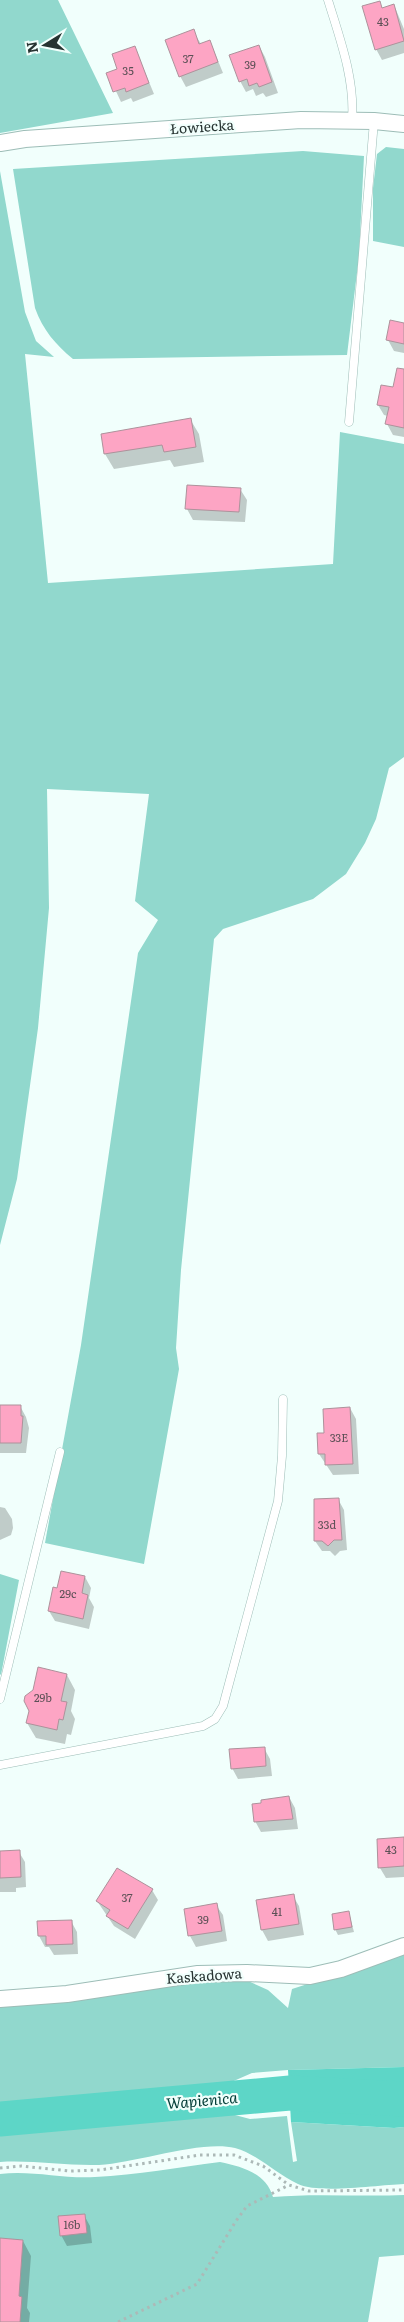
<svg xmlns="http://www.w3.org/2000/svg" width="404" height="2322" font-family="Literata,serif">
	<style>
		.green { fill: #91d8cd }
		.water { fill: #5dd6c7 }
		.shadow { fill: #0003 }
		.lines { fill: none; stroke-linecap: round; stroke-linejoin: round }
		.river { stroke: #5dd6c7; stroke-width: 35 }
		.building { fill: #fda5c4; stroke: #ad929b }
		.lane-casing { stroke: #9dbdb7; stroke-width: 9 }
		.street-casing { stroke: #9dbdb7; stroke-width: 18 }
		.path { stroke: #acb9b7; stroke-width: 3; stroke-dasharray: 2.5 4; stroke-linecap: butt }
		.lane { stroke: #fff; stroke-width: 8 }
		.street { stroke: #fff; stroke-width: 16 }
		.labels { text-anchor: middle; stroke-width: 4.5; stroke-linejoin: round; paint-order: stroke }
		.number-label { font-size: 11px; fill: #5c5056 }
		.street-label { font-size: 14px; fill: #263331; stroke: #f1fffc }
		.water-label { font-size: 15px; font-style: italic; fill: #023d37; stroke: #f1fffc }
	</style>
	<rect width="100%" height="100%" fill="#f1fffc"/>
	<!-- green -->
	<path class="green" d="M0,0H58L113,113L0,133Z
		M386,147L404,149V247L373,241V188L377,154Z
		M303,151L364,156L359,256L347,355L73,359C55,344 43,330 35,308L13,169Z
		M0,171L25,312L36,341L54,357L25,354L48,583L333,564L340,432L404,444V757L389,768L376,819L365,843L346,874L313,899L223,929L214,939L181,1270L176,1348L179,1369L144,1564L45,1543L81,1345L138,953L158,920L135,901L149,794L47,789L49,908L38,1028L17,1179L0,1245Z
		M0,1574L19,1580L1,1675L0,1674Z
		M404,1953V2067L288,2070L252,2073L213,2090L0,2111V2003L176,1982L248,1981L268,1990L288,2008L292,1989Z
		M216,2110L250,2119L287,2116L293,2162L297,2161L291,2122L394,2128L404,2127V2184C378,2185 319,2194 298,2184C276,2174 259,2155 235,2148C200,2140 137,2163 99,2165C66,2166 33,2160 0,2162V2129Z
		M220,2162C243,2167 266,2173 273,2197C316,2193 360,2197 404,2195V2255L379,2257L368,2322H0V2174C31,2170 63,2179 95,2177C137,2175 179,2167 220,2162Z"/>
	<!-- water -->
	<path class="water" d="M404,2067V2127L394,2128L291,2122L288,2070Z"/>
	<!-- shadow -->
	<path class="shadow" d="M379,2L383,9L394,5L404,29V53L382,60L376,49Z
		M193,31L201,44L210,41L223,73L186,87L180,76Z
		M259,46L265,57L278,93L266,97L263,93L256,96L253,89L246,92L240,81Z
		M135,48L154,94L133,102L131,98L121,102L108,74L119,69Z
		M404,324V353L394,351L388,340Z
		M404,397V437L393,435L387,424L388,416L384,415L378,405Z
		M190,419L199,434L204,462L174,467L170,460L114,469L105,454Z
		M240,489L247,500L245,522L193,520L187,509Z
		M0,1406H20L26,1417L29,1428L26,1453H0Z
		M350,1408L356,1419L359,1474L333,1475L319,1454L326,1434Z
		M338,1499L344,1510L347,1550L340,1551L335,1556L330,1551H322L315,1541Z
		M0,1507L5,1508L12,1519L13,1528L11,1535L0,1540Z
		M85,1577L91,1588L89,1598L94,1607L89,1629L55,1621L49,1611L58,1589Z
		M67,1675L75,1690L71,1711L75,1719L71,1735L67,1734L65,1744L36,1738L27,1723Z
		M264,1748L270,1759L272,1776L238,1779L232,1768Z
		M289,1797L295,1808L298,1829L261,1832L255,1821Z
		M404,1838V1877L386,1878L380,1868Z
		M0,1852H19L25,1862L26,1887L16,1888V1892H0Z
		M152,1890L158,1900L135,1939L114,1926L97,1901Z
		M293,1896L299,1906L304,1935L268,1941L262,1930L258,1901Z
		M216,1905L223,1915L227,1941L196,1947L190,1936L185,1910Z
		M349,1913L354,1932L338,1935L335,1929Z
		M71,1921L77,1932L78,1954L54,1955L49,1947H45L39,1936Z
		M84,2215L90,2226L92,2243L67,2246L61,2235Z
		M23,2241L31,2256L27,2308L30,2313L29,2322H0Z"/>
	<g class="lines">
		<!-- river -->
		<path class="river" d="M0,2119L290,2093L404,2099"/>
	</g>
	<!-- building -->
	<path class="building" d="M380,1L382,8L394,4L404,41L375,50L362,6Z
		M194,29L199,44L210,40L218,62L179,77L165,40Z
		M259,45L272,82L259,87L257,83L249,86L247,79L239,82L229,55Z
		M135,46L149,83L126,92L125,88L113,92L106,73L117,69L112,54Z
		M390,320L404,323V344L386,340Z
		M397,368L404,369V428L385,424L389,407L377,405L381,385L393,387Z
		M191,418L196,447L164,452L162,445L104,454L101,434Z
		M187,485L241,488L239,512L185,509Z
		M0,1405H21V1416H23L21,1443H0Z
		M350,1407L353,1464L325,1465V1454H318L317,1433H324L323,1409Z
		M339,1498L342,1540H334L328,1546L322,1541H314V1499Z
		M61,1571L85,1576L82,1593L88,1595L83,1619L48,1611L53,1587L57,1588Z
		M38,1667L67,1674L61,1701L67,1702L63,1720L59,1719L57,1730L26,1723L29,1711L24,1701L25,1696L33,1690Z
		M265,1747L266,1766L231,1769L229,1749Z
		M289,1796L293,1819L254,1822L252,1804L261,1803V1800Z
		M404,1837V1866L378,1868L377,1839Z
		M20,1850L21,1877L0,1878V1851Z
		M117,1868L153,1889L128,1929L106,1916L110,1910L96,1901Z
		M294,1894L299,1924L261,1930L256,1900Z
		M217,1903L222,1931L188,1936L184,1909Z
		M349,1911L352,1927L334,1930L332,1914Z
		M72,1920L73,1944L46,1945V1936H38L37,1921Z
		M85,2214L87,2233L60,2236L58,2216Z
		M0,2238L23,2240L19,2296L22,2297L20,2322H0Z"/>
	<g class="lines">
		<!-- lane casing -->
		<g class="lane-casing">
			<path id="lane" d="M328,0C340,39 355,79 352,120
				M349,422L374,121
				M0,1699L60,1452
				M0,1765L203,1726L215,1719L223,1706L278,1501L282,1456L283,1399"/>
		</g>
		<!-- street casing -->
		<g class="street-casing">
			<path id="street" d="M0,143L25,139L301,120L374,121L404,124
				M0,1999L67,1994L198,1974L247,1973L310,1976L341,1969L404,1946"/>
		</g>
		<!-- path -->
		<path class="path" d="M0,2168L21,2166L70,2171L100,2170L200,2155H234L263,2166L289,2185L309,2191L404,2190
			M118,2322L197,2284L236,2221L247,2206L289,2185"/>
		<!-- lane -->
		<use href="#lane" class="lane"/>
		<!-- street -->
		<use href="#street" class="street"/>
	</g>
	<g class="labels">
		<!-- number labels -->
		<g class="number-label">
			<text x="383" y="26">43</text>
			<text x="188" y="63">37</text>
			<text x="250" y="69">39</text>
			<text x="128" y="75">35</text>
			<text x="339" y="1442">33E</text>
			<text x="327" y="1529">33d</text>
			<text x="68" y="1598">29c</text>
			<text x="43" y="1702">29b</text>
			<text x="391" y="1854">43</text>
			<text x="127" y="1902">37</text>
			<text x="277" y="1916">41</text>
			<text x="203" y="1924">39</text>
			<text x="72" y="2229">16b</text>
		</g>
		<!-- street labels -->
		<g class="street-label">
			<text transform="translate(202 127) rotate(-4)" y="5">Łowiecka</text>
			<text transform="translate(204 1976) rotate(-4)" y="5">Kaskadowa</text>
		</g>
		<!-- water labels -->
		<g class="water-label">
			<text transform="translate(202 2101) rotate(-5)" y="5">Wapienica</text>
		</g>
	</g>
	<!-- north arrow -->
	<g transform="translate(45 45) rotate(260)" stroke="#f1fffc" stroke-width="4" paint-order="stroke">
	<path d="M0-4L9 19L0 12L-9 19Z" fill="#263331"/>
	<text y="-8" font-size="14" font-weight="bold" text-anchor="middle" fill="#263331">N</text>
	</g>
</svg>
